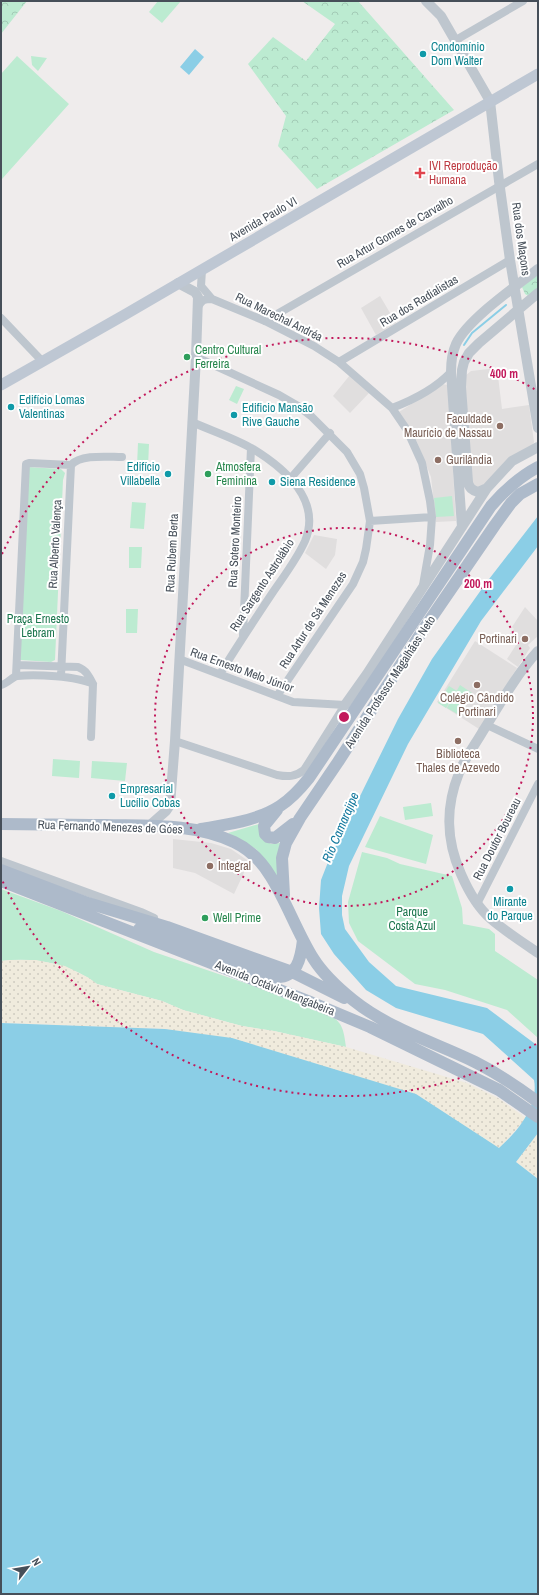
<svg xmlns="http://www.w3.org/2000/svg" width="539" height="1595" font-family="'Archivo Narrow',sans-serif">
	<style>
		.education { fill: #e0dede }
		.green { fill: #bcebd1 }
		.forest { fill: url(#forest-crowns) }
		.sand { fill: url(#sand-dots) }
		.water { fill: #8bcee6 }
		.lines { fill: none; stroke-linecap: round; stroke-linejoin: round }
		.stream { stroke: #8bcee6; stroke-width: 2 }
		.minor { stroke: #bec6ce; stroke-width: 8 }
		.tertiary { stroke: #bec6ce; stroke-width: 10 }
		.secondary { stroke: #bec7d3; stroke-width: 11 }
		.primary { stroke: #adbaca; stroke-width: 12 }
		.ring { fill: none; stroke: #c2185b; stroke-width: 2; stroke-dasharray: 2 4 }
		.culture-dot { fill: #0f9aa8; stroke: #fff; stroke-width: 1.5 }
		.health-dot { fill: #e0444e; stroke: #fff; stroke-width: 1.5 }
		.leisure-dot { fill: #2e9e5b; stroke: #fff; stroke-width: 1.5 }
		.education-dot { fill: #8d6e63; stroke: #fff; stroke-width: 1.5 }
		.labels { text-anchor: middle; stroke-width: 4; stroke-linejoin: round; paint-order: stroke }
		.culture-label { font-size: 12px; fill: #0d838f; stroke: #fff; text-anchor: start }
		.health-label { font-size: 12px; fill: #be3a42; stroke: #fff; text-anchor: start }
		.street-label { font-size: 12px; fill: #464f59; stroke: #fff }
		.leisure-label { font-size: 12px; fill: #27864d; stroke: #fff; text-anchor: start }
		.education-label { font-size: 12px; fill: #785e54; stroke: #fff; text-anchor: end }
		.park-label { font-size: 12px; fill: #1b754d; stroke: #fff }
		.water-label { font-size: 13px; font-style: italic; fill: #14799e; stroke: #fff }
		.centre { fill: #c2185b; stroke: #fff; stroke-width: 2 }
		.ring-label { font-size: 12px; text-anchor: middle; font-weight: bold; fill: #c2185b; stroke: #fff; stroke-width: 4; stroke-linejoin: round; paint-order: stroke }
	</style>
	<defs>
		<pattern id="forest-crowns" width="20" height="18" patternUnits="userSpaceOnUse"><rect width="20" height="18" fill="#bcebd1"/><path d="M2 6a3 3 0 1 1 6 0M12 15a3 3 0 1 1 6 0" fill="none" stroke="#a3cbb6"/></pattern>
		<pattern id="sand-dots" width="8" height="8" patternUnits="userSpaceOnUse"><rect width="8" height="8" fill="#f0ebdd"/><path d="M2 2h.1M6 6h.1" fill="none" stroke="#cfcbc0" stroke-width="1.8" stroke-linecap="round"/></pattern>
	</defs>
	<rect width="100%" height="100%" fill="#efecec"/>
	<!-- education -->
	<path class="education" d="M380,296L396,323L376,335L361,308Z
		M497,368L502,409L529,405L534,442L532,448L482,486L476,488L471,481L465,376L471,371Z
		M350,375L369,393L350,413L333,396Z
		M442,384L448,385L456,521L436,522L431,477L417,442L399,412Z
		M314,535L337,539L335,555L326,569L305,553Z
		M525,607L538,621V636L528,645L530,648L518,667L507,659L518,642L509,635L514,629L512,627Z
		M475,641L517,668L479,729L437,702Z
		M173,839L211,843L231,849L247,860L248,864L234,894L195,873L173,868Z"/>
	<!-- green -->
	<path class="green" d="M158,1H181L162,23L149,12Z
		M17,56L69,104L2,179L1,74Z
		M31,56L47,58L38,71L32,65Z
		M236,386L244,389L237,404L229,400Z
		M138,443L149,444L148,467L137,466Z
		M27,467L61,469L65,473L63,480L55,660L51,662L20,660Z
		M452,496L454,516L436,517L434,498Z
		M132,502L146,503L144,529L130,528Z
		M129,547H142L141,568H129Z
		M126,609H138L137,633H126Z
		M460,685L472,693L459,715L447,708Z
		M449,686L457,691L446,708L438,703Z
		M53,759L80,761L79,778L52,776Z
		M92,761L127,763L125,781L91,778Z
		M431,803L433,816L405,820L403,807Z
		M380,816L433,835L426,864L365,847Z
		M259,824L265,840L271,844L280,843L277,876L256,849L228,833Z
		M362,852L387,858L400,864L452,876L462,908L463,924L489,929L495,934V951L538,980V1038L507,1010L445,990L415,984L358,941L349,923L348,902Z
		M1,889L61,911L154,952L321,1009C341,1022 343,1023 346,1047L274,1031L242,1026L183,1010L162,1001L97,984C69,963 35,957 1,961Z"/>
	<!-- forest -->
	<path class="forest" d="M1,1H27L1,34Z
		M302,1H358L454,110L317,189L278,146L286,116L248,64L273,37L306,61L335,24Z
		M538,274V290L530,297L525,294L522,287Z"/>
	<!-- sand -->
	<path class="sand" d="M10,960H36L65,966L89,978L97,984L162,1001L183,1010L242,1026L274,1031L346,1047L467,1083L498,1098L526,1118L499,1149L416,1094L165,1029L1,1023V961Z
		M538,1133V1179L516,1162Z"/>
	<!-- water -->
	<path class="water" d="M195,49L204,57L189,75L180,67Z
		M538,516V546L481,621L408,744L349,866L342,896V915L345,929L369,962L396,986L487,1008L538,1046V1133L516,1162L538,1179V1594H1V1023L165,1029L232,1038L416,1094L499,1148C517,1132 539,1106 534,1080L483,1034L396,1008L366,990L334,954L321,934L319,908L321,880L330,857L398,719L432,659L486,583Z"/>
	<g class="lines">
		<!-- stream -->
		<path class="stream" d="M464,345L472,333L506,305"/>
		<!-- minor -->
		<path class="minor" d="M456,40L523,1
			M202,270L201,286L212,299
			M198,307C202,300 204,299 212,299L265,321L314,346L339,362L392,408L407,430L422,463L430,501L432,517L430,545L423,585
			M1,318L42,361
			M265,321L538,164
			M196,357L279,395L298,406L311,416L347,452L360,474L364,488L370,521L366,549L363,562L353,584L277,696
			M339,362L510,260
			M392,408C413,400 436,388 451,372
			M192,422C212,431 234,438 253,449C284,468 322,500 305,541C297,559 284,576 273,592C255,619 237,646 220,674
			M290,479L330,433
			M370,521L432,517
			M243,635L251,448
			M179,659L293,702L345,705
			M17,665L78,667C86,670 89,676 93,684L91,737
			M16,676L26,464L29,463L71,465
			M61,676L71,465C81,454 107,457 122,457
			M1,685C7,684 12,677 17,676C35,674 77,676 93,684
			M487,725L538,749
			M175,741L277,775C288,777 295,777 304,770L345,705
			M1,861L141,912L154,918
			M477,904L538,784"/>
		<!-- tertiary -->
		<path class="tertiary" d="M426,1L441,16L490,101L499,181L510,260L538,428
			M487,488L478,492C472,490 469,488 468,482L461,387L462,370L464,362L469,353L479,343L538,293
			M462,527L451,372C451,362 452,353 456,344C467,320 516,286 538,269
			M538,651C516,675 500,704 483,731C475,745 464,759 459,773C445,808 446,840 461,874C468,890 477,907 491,919C505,931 522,942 538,953
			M345,705L367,674L487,488L512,461L538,447
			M149,826L166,811L170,805L175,741L196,357L198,297L195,292L178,283"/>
		<!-- secondary -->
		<path class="secondary" d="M1,385L126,314L538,74"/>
		<!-- primary -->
		<path class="primary" d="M277,810L264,826L265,834L268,837L275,838L293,824
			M1,824C36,824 71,825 105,825C148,826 194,823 234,842C249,849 262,862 271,877C287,903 297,932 313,958C323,974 338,988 353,1000C389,1029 434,1042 475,1062C497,1073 518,1087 538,1102
			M201,829C228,824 257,821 280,806C291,799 301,788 309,778L491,506C505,490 519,477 538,467
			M1,870L88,903L167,927L292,972L344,998
			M1,881L308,1001L370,1027L499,1090L538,1117
			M284,895L282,858L286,843L300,818L338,762L423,630L495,525L511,503L520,494L538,484
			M139,929L163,934L276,977C297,978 301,958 303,940"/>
	</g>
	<!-- distance rings -->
	<g class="ring">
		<circle cx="344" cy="717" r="189"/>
		<path d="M536 1044A379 379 0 0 1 2 880M2 554A379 379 0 0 1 536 390"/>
	</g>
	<!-- markers -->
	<g class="culture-dot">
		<circle cx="423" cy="54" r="4"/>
		<circle cx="11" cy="407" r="4"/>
		<circle cx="234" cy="415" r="4"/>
		<circle cx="168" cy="474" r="4"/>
		<circle cx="272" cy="482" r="4"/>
		<circle cx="112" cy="796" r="4"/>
		<circle cx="510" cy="889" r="4"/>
	</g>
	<path class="health-dot" d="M418 167h4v4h4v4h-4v4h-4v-4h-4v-4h4z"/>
	<g class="leisure-dot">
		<circle cx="187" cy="357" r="4"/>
		<circle cx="208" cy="474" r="4"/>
		<circle cx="205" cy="918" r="4"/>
	</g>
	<g class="education-dot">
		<circle cx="500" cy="426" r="4"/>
		<circle cx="438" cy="460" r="4"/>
		<circle cx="525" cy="639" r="4"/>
		<circle cx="477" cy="685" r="4"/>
		<circle cx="458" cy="741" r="4"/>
		<circle cx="210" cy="866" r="4"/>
	</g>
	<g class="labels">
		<!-- culture labels -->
		<g class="culture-label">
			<text x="431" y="51">Condomínio<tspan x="431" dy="14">Dom Walter</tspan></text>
			<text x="19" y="404">Edifício Lomas<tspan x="19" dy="14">Valentinas</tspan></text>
			<text x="242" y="412">Edificio Mansão<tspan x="242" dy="14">Rive Gauche</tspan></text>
			<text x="160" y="471" text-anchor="end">Edifício<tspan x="160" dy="14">Villabella</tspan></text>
			<text x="280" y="486">Siena Residence</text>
			<text x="120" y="793">Empresarial<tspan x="120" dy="14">Lucílio Cobas</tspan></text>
			<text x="510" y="906" text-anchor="middle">Mirante<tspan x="510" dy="14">do Parque</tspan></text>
		</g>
		<!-- health labels -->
		<g class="health-label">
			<text x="429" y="170">IVI Reprodução<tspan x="429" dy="14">Humana</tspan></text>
		</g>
		<!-- street labels -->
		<g class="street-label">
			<text transform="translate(263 219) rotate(-30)" y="4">Avenida Paulo VI</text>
			<text transform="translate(395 232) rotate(-30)" y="4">Rua Artur Gomes de Carvalho</text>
			<text transform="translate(521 239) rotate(82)" y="4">Rua dos Maçons</text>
			<text transform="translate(419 301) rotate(-31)" y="4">Rua dos Radialistas</text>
			<text transform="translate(279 317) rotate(26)" y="4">Rua Marechal Andréa</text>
			<text transform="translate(235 542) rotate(-87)" y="4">Rua Sotero Monteiro</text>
			<text transform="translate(55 544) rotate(-87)" y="4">Rua Alberto Valença</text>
			<text transform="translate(172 553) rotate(-87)" y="4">Rua Rubem Berta</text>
			<text transform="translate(262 585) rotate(-57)" y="4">Rua Sargento Astrolábio</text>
			<text transform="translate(313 620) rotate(-57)" y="4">Rua Artur de Sá Menezes</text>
			<text transform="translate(242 670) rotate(20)" y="4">Rua Ernesto Melo Júnior</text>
			<text transform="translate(390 682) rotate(-57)" y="4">Avenida Professor Magalhães Neto</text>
			<text transform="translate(110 827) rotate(2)" y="4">Rua Fernando Menezes de Góes</text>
			<text transform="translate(497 839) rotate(-63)" y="4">Rua Doutor Boureau</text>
			<text transform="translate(275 988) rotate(22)" y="4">Avenida Octávio Mangabeira</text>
		</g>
		<!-- leisure labels -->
		<g class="leisure-label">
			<text x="195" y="354">Centro Cultural<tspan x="195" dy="14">Ferreira</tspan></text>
			<text x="216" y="471">Atmosfera<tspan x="216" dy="14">Feminina</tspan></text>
			<text x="213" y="922">Well Prime</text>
		</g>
		<!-- education labels -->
		<g class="education-label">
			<text x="492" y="423">Faculdade<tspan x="492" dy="14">Maurício de Nassau</tspan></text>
			<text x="446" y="464" text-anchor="start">Gurilândia</text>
			<text x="517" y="643">Portinari</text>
			<text x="477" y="702" text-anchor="middle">Colégio Cândido<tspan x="477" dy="14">Portinari</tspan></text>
			<text x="458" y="758" text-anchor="middle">Biblioteca<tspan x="458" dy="14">Thales de Azevedo</tspan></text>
			<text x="218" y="870" text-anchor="start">Integral</text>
		</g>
		<!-- park labels -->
		<g class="park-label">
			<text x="38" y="623">Praça Ernesto<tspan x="38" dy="14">Lebram</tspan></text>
			<text x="412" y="916">Parque<tspan x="412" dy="14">Costa Azul</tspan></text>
		</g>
		<!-- water labels -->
		<g class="water-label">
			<text transform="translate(340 827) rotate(-67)" y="5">Rio Camarajipe</text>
		</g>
	</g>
	<circle cx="344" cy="717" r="6" class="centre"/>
	<g class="ring-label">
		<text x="504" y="378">400 m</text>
		<text x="478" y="588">200 m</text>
	</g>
	<!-- border -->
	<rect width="539" height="1595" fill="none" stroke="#464f59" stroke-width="4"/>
	<!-- north arrow -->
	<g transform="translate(28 1567) rotate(59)" stroke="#ffffff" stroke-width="3" paint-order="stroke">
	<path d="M0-3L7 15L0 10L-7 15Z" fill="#464f59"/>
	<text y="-6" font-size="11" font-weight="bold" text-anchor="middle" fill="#464f59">N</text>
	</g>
</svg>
